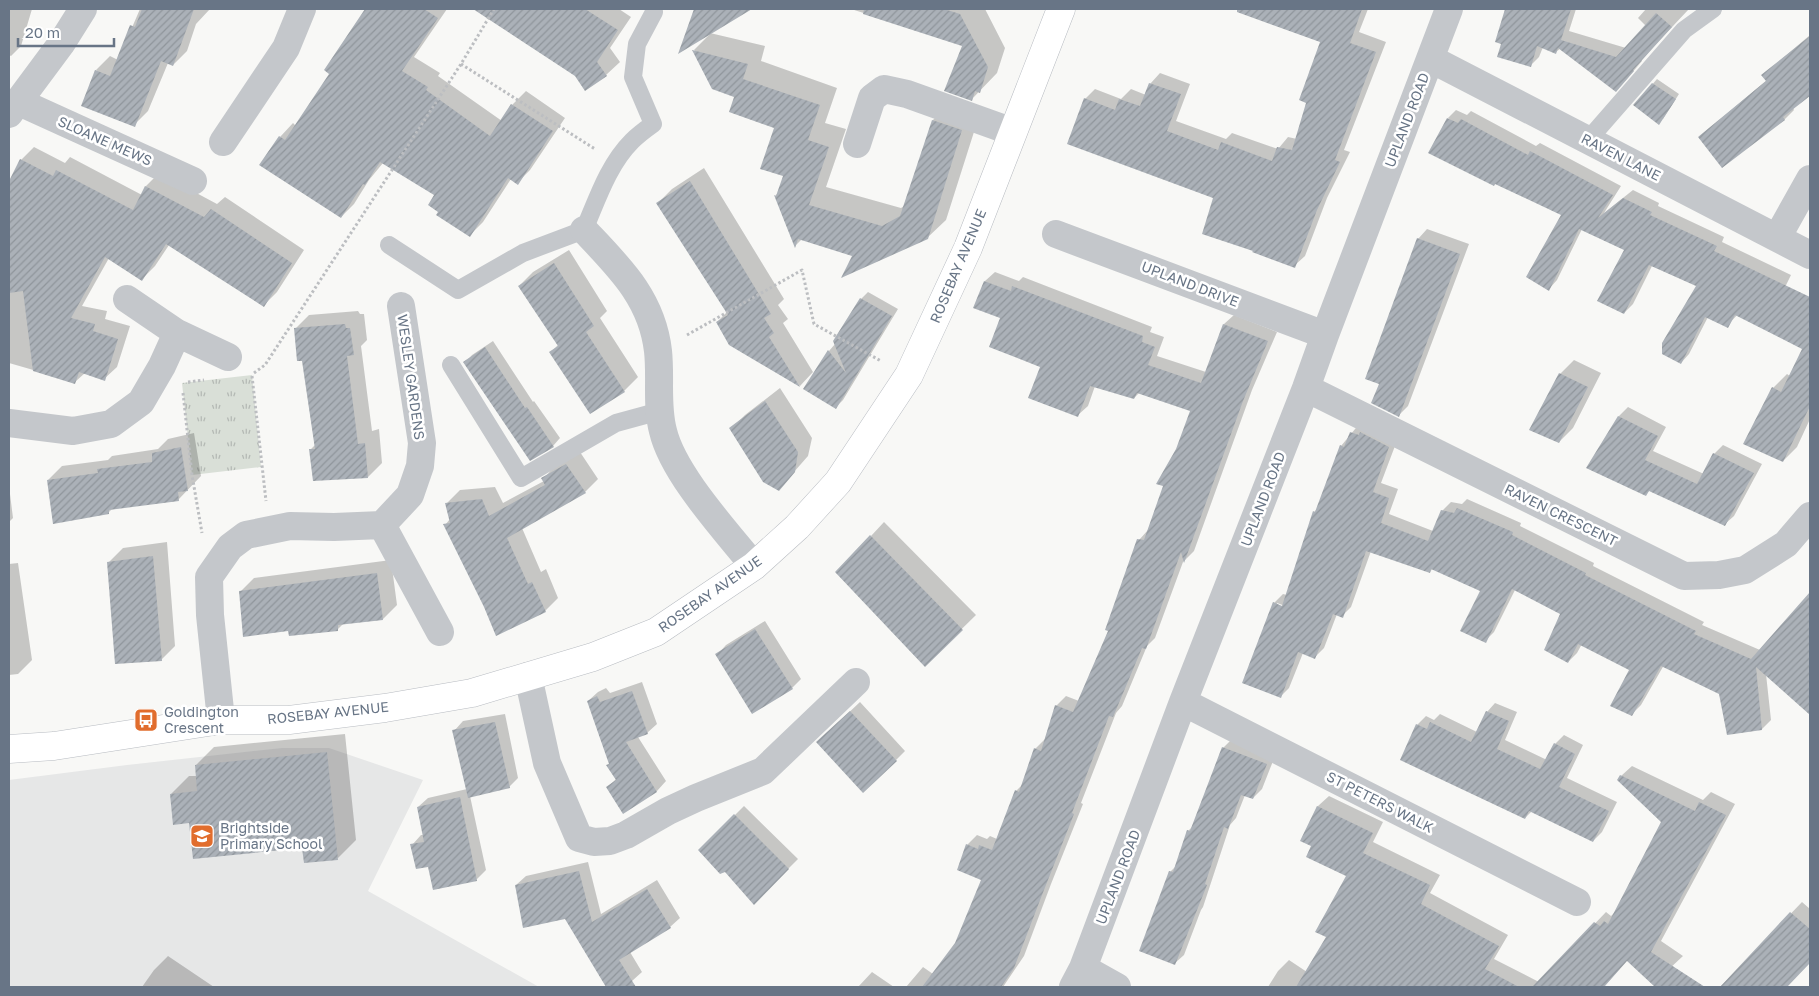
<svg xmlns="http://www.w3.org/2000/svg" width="1819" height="996" font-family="'Golos Text',sans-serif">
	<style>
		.built { fill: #e6e7e7 }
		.park { fill: url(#park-tufts) }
		.shadow { fill: #0003; fill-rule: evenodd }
		.building { fill: url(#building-hatch) }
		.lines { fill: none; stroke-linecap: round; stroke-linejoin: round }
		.secondary-casing { stroke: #b8bcc2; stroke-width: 29 }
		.path { stroke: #bcbec1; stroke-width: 3; stroke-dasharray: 2.5 2.5; stroke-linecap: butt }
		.lane { stroke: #c4c7cb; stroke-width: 18 }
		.street { stroke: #c4c7cb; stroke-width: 28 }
		.secondary { stroke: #fff; stroke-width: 28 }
		.labels { text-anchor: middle; stroke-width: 5; stroke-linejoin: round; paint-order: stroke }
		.street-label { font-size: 14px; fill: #687586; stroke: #fff }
		.poi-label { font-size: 14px; fill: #687586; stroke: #fff; text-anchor: start }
	</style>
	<defs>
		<pattern id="park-tufts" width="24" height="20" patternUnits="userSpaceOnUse" patternTransform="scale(1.25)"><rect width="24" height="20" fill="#d9dfd7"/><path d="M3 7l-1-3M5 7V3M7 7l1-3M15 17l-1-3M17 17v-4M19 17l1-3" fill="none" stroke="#b4b9b4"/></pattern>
		<pattern id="building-hatch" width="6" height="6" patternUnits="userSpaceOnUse" patternTransform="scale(1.25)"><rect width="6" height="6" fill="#abb1b8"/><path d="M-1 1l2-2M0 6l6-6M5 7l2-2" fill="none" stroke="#8f959b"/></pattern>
	</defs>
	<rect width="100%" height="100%" fill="#f8f8f6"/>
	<!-- built -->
	<path class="built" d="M282,748H329L423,780L368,891L539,987H9V780L127,765Z"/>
	<!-- park -->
	<path class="park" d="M252,375L261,467L192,475L182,383Z"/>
	<!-- shadow -->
	<path class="shadow" d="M9,9H32L21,46L11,56L9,55Z
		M140,9H210L196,24L187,51L173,65L168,63L148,111L134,125L96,70L110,56L118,60Z
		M366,9H447L414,57L440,73L438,76L502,121L512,105L526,91L565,118L530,170L517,183L511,179L483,222L470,235L440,212L436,195L383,163L369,180L354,204L341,217L280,137L293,123L296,126L331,73L326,70Z
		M503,9H619L631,17L610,48L620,62L606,75L495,22Z
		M696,9H749L710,33L765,46L761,61L837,88L825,123L846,129L826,187L901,208L904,206L933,120L951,102L980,113L946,220L927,238L854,255L802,239L795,246L775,196L779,192L784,175L775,127L736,96L694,50L710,34L680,51Z
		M851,9H985L1005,48L997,73L972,99L964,45Z
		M1314,9H1368L1359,32L1386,42L1344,150L1350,152L1327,198L1305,256L1294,266L1215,197L1085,99L1095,89L1121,99L1131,89L1146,95L1150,84L1160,73L1190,84L1176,121L1226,139L1232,133L1278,149L1288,137L1297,139L1308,102L1322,42L1305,35Z
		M1507,9H1576L1569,31L1626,48L1646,26L1638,18L1646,9H1689L1641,60L1642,61L1625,81L1561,48L1556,52L1543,47L1539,57L1530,66L1503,43L1496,41Z
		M1810,35V94L1793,108L1794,110L1785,119L1723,166L1699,137L1767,80L1763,75Z
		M1657,79L1679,94L1663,119L1635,104Z
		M1456,110L1467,115L1471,111L1536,146L1540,143L1621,186L1604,213L1633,190L1659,203L1658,206L1724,237L1722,242L1791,275L1770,318L1738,314L1727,326L1708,317L1689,354L1681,363L1698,286L1652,266L1633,304L1624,313L1626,250L1582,229L1557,280L1549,289L1562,215L1448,118Z
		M34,147L65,163L70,157L142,195L146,186L159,173L217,204L225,197L304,250L277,292L264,305L169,245L155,266L142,279L109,258L82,306L107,311L105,319L130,326L117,367L104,379L85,373L75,382L9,363V223L12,212L9,210V184L21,160Z
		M704,168L784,299L778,305L788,319L783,323L813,372L800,386L730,344L717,322L727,312L658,203L672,189Z
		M1427,229L1469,244L1408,406L1399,415L1380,383L1418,239Z
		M569,250L607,311L600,318L638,377L624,391L551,352L559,344L519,286L533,272Z
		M995,272L1019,281L1023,277L1152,327L1150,332L1164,337L1157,356L1206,372L1224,324L1234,315L1277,332L1252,390L1194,551L1183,562L1155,638L1147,646L1122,706L1116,713L1081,803L1083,804L1051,884L1024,956L1003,987H906L923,967L933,974L956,944L983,879L967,845L977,835L987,839L990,836L997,839L1016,791L1023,784L1035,749L1045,739L1056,706L1066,696L1079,701L1109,630L1139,540L1148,530L1192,410L1139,393L1134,398L1095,386L1088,406L1078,415L1002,317L985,281Z
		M868,292L898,309L843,400L836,407L805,389L829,351L835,344L861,299Z
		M358,311L360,314H364L367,340L361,346L372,431L379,429L382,463L368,477L310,450L316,444L303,359L295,329L309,315Z
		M1810,334V419L1797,447L1783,461L1773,388L1787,374L1790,376Z
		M493,341L533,402L534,401L560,438L553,446L465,363L472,355Z
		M1574,360L1601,373L1573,428L1559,442L1531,430L1560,374Z
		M780,388L812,438L808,456L779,489L731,429L745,415Z
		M1628,407L1666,427L1653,451L1704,474L1714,454L1723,445L1762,464L1734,516L1725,524L1650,490L1646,494L1588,468L1619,416Z
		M1360,423L1398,438L1381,483L1398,489L1389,514L1433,531L1442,511L1451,502L1462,504L1467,499L1521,523L1520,526L1594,563L1593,566L1704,622L1702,625L1760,650L1810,593V697L1802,706L1766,674L1771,720L1762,729L1720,693L1664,665L1641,705L1632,714L1631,669L1582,644L1577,653L1568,662L1562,613L1515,590L1494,632L1485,641L1481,590L1433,568L1430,572L1371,551L1351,607L1342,616L1337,614L1324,648L1315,657L1303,653L1289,688L1280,697L1274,603L1283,594L1287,595L1314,512L1317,509L1341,446ZM1277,603L1288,607L1287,609L1277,605Z
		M194,433L201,476L178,500L112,509L109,512L48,480L62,466L108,460L112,456L158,449L168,439Z
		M580,452L598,479L585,492L522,528L541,572L546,569L558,598L545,611L485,607L445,525L450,519L447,503L460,490L495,487L503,503L544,481L543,479L556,465Z
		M9,486L13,518L9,522Z
		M884,522L976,615L925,665L871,536Z
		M167,542L175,646L161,660L109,562L123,548Z
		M391,560L397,605L383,619L344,623L337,630L289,629L240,592L254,578Z
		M18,563L32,660L18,674L9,675V564Z
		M765,621L801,679L792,688L717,655L726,645Z
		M642,682L657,724L647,733L638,737L666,781L657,791L623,812L608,787L616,779L588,701L598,692L606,688L610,693Z
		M860,702L905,751L896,760L827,733Z
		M1495,703L1517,712L1505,740L1547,760L1555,744L1564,735L1583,745L1567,778L1617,802L1602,832L1593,841L1532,811L1525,818L1417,725L1426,716L1434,720L1440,714L1477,732L1487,712Z
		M505,714L518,778L509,787L470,796L486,870L476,880L429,865L412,845L421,835H424L418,807L428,798L467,789L454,731L463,721Z
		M345,734L356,840L338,858L304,847L190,822L171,794L189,776H197L196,765L214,747Z
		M1232,739L1275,756L1262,789L1253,798L1245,795L1236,818L1230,825L1203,907L1201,910L1184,955L1175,963L1170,872L1177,865L1188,831L1193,826L1223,748Z
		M1632,766L1703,800L1711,792L1735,804L1661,941L1683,956L1653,984L1627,960L1604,987H1459L1436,973L1429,987H1268L1278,971L1289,960L1307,972L1328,937L1348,876L1313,846L1302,840L1318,806L1329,796L1383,822L1373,842L1440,875L1430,893L1508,935L1494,959L1539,982L1606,912L1611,916L1616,911L1663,821L1621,776Z
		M744,806L798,859L754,903L725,870L700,850Z
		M588,862L601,914L657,880L680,918L670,927L630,952L642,972L632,981L622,987H608L565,918L516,885L526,876Z
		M1802,902L1810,909V962L1786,987H1720Z
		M168,956L214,987H142L154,970Z
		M872,972L894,987H858Z"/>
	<!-- building -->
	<path class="building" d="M142,9H194L173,66L161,61L135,127L81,106L95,70L110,76L130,25L135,27Z
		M365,9H424L438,18L402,71L428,87L426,90L490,136L511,104L553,131L518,185L508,178L470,237L436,215L438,212L428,205L434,195L380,162L365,185L363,184L341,218L259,165L279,136L285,140L329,74L324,70Z
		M473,9H585L618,30L597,62L607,76L585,91L575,76Z
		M694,9H752L678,54Z
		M864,9H944L960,14L988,67L980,93L975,91L972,101L944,91L962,46L863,14Z
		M1237,9H1362L1350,43L1376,52L1335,160L1340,162L1317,210L1295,268L1252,252L1253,251L1202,234L1213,198L1067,144L1084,98L1115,110L1119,99L1140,106L1149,83L1181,94L1167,131L1218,150L1221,142L1272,161L1277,147L1292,150L1306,103L1299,100L1320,42L1237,12Z
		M1505,9H1571L1561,40L1616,57L1656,13L1672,27L1633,70L1634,71L1616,92L1558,48L1556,54L1537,46L1531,67L1497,57L1501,44L1495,42Z
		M1810,36V96L1783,117L1785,120L1722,168L1698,137L1766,81L1761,75Z
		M692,50L748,64L743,79L820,105L808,140L829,147L809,205L882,226L900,216L932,120L962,130L928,239L841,278L852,256L798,239L795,248L774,195L776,196L783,176L760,169L774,128L729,112L734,97L712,89Z
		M1652,83L1676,99L1659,125L1633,105Z
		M1447,118L1458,123L1461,119L1528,155L1530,151L1613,195L1598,218L1623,198L1652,212L1650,215L1717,246L1714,251L1810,297V406L1783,462L1743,444L1772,387L1781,392L1802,349L1735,315L1728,328L1705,317L1681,364L1662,354V343L1696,286L1649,265L1624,314L1597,301L1624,250L1579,229L1549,291L1526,277L1561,215L1495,184L1494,186L1428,153Z
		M20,159L53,176L56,170L133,210L145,186L204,217L211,209L292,263L264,307L166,244L142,281L105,257L71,318L95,324L93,331L118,339L105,381L79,372L75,384L33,371L23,291L9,293V181Z
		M690,181L771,314L764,318L774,333L769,337L800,387L729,345L716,322L728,315L656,203Z
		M1417,238L1460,254L1399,417L1371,403L1379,384L1365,379Z
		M554,263L594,326L586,332L625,392L590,414L549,352L558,346L518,286Z
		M984,281L1011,291L1012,286L1143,336L1142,342L1155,347L1148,365L1201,383L1223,324L1268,341L1243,401L1184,563L1181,552L1146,649L1142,648L1113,717L1109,716L1072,813L1074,814L1042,895L1014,968L1001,987H922L955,943L981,880L957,870L966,844L978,849L979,845L992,850L1015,790L1019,792L1034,748L1041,751L1055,705L1073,712L1108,631L1105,630L1137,539L1144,540L1163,486L1156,484L1176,449L1190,411L1137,393L1134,399L1090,386L1078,417L1028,398L1040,367L989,347L1000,318L973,308Z
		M860,298L892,316L836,409L803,389L828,350L846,373L833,341Z
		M345,324L346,328H350L354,355L347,356L358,444L365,443L368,478L313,481L309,449H315L302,361H297L294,328Z
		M485,347L525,408L527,407L554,447L530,461L463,362Z
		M1559,373L1588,387L1559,443L1529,430Z
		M765,401L798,452L795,472L779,491L763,482L729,428Z
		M1618,416L1658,436L1645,460L1697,484L1713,453L1754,473L1725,526L1649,491L1646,496L1586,468Z
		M1350,432L1359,435L1360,432L1389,447L1373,492L1389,498L1381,523L1428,541L1441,510L1454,513L1457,508L1513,532L1512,535L1586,573L1585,575L1696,631L1694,634L1751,659L1810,592V715L1756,667L1762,730L1727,735L1719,694L1661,666L1632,716L1610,706L1629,670L1578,644L1568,663L1544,650L1560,614L1512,589L1486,643L1460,631L1480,591L1431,569L1430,573L1366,551L1343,618L1333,614L1315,659L1298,652L1281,698L1242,683L1273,602L1282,606L1313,511L1315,512L1340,445L1344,447Z
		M181,447L188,491L178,492L179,501L109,510V514L53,524L47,480L98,473L97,469L152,462V453Z
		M566,464L586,493L507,538L528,584L532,582L546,612L496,636L484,607L443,524L450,523L445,503L482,499L489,516L545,485L541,478Z
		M870,535L963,630L925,667L835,572Z
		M153,556L162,661L115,664L107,562Z
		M377,573L383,620L338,625V631L289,636L288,631L243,637L239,591Z
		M755,629L793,689L752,714L715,654Z
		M632,691L648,734L626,742L657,792L623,814L606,787L616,780L606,765L609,764L587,701L597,696L600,702Z
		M850,711L897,761L863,793L816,742Z
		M1486,711L1509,721L1497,749L1540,769L1554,743L1575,754L1559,787L1609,811L1593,842L1529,811L1525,819L1400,760L1416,724L1427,729L1430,722L1471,742Z
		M495,722L510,788L468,798L452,730Z
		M1222,747L1267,764L1253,799L1241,795L1228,829L1224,827L1205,884L1207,885L1175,965L1139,951L1169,871L1173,872L1187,830L1190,831Z
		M327,752L338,860L304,863L302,848L193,859L189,823L173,825L170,794L197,791L195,765Z
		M1620,775L1695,811L1699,802L1726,815L1651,952L1705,987H1655L1627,961L1604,987H1532L1594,922L1600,926L1604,921L1608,924L1661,822L1617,780Z
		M460,797L477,881L433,890L428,867L416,869L410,844L424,842L417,807Z
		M1317,806L1373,833L1363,853L1430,885L1421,904L1499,946L1485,969L1519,987H1296L1326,937L1315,932L1346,876L1306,857L1311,846L1300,841Z
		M734,814L789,869L754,905L725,872L720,874L698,850Z
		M579,871L592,922L647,889L671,928L619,960L636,987H606L565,919L523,928L515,885Z
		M1790,912L1810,929V963L1787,987H1720Z"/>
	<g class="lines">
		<!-- secondary casing -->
		<g class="secondary-casing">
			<path id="secondary" d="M9,749L54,746L221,720H289L385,708L472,693L593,657L656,632L754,566L797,527L838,482L909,375L968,248L1061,9"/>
		</g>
		<!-- path -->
		<path class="path" d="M461,64L595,149
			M687,335L802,270L814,324L881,361
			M254,373L265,365L461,64L494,9
			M252,376L266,501
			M188,382L204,380
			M183,393L192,475L202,533"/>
		<!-- lane -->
		<path class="lane" d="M1588,140L1684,30L1713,9
			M389,245L458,290L523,253L584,230C597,200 608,165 632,141C638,135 646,129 653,124L633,77L637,44L654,12
			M451,365L521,478L616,423L660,411"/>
		<!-- street -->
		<path class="street" d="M1431,59L1810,255
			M17,101L193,181
			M9,114L61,44L83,9
			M223,142L286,48L302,9
			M857,144L872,98L884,89L907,94L1013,132
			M584,230C619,267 652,298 658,351C661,378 656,405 663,431C673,474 726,531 754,566
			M1056,234L1325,335
			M1777,238L1810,179
			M127,299L177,333L228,357
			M1306,388L1684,576L1719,575L1745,570L1786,544L1810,516
			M9,423L73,431L111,424L141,402L162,366L177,333
			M382,525L410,495L420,466L422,443L401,306
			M528,676L547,763L579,838L594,842L610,841L626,835L668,811L696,798L763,771L856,682
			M1183,702L1577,902
			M221,720L210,615L209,577L230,547L246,535L290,526L334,527L382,525L440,632
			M1083,968L1117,987
			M1073,987L1083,968L1183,702L1306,388L1325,335L1449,9"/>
		<!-- secondary -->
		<use href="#secondary" class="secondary"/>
	</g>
	<!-- icons -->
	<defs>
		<g id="bus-square" transform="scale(1.25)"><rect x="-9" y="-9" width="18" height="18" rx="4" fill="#e16d2d" stroke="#fff"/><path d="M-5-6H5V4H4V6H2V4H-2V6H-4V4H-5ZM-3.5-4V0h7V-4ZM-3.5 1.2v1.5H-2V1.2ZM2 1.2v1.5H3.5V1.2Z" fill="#fff"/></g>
		<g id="school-square" transform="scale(1.25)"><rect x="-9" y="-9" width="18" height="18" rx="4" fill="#e16d2d" stroke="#fff"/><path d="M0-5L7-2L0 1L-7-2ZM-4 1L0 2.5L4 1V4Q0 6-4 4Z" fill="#fff"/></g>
	</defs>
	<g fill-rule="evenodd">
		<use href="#bus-square" x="146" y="720"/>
		<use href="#school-square" x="202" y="836"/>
	</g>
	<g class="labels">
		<!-- street labels -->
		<g class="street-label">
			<text transform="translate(1407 120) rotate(-69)" y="5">UPLAND ROAD</text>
			<text transform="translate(105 141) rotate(24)" y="5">SLOANE MEWS</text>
			<text transform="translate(1621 157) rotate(27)" y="5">RAVEN LANE</text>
			<text transform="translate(958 266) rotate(-67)" y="5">ROSEBAY AVENUE</text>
			<text transform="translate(1190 284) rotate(21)" y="5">UPLAND DRIVE</text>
			<text transform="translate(411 377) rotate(82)" y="5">WESLEY GARDENS</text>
			<text transform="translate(1263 499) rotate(-69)" y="5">UPLAND ROAD</text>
			<text transform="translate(1561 515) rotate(26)" y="5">RAVEN CRESCENT</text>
			<text transform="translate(710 594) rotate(-35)" y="5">ROSEBAY AVENUE</text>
			<text transform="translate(328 713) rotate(-6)" y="5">ROSEBAY AVENUE</text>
			<text transform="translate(1380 802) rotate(27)" y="5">ST PETERS WALK</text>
			<text transform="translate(1118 877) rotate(-69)" y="5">UPLAND ROAD</text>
		</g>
		<!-- poi labels -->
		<g class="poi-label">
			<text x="164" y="717">Goldington<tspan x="164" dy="16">Crescent</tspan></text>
			<text x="220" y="833">Brightside<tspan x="220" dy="16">Primary School</tspan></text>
		</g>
	</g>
	<!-- border -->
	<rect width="1819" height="996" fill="none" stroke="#687586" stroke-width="20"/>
	<!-- scale -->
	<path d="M18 38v8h96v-8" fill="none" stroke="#687586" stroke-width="2.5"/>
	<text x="25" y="38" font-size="15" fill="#687586" stroke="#ffffff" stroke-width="4" paint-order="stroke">20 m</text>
</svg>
